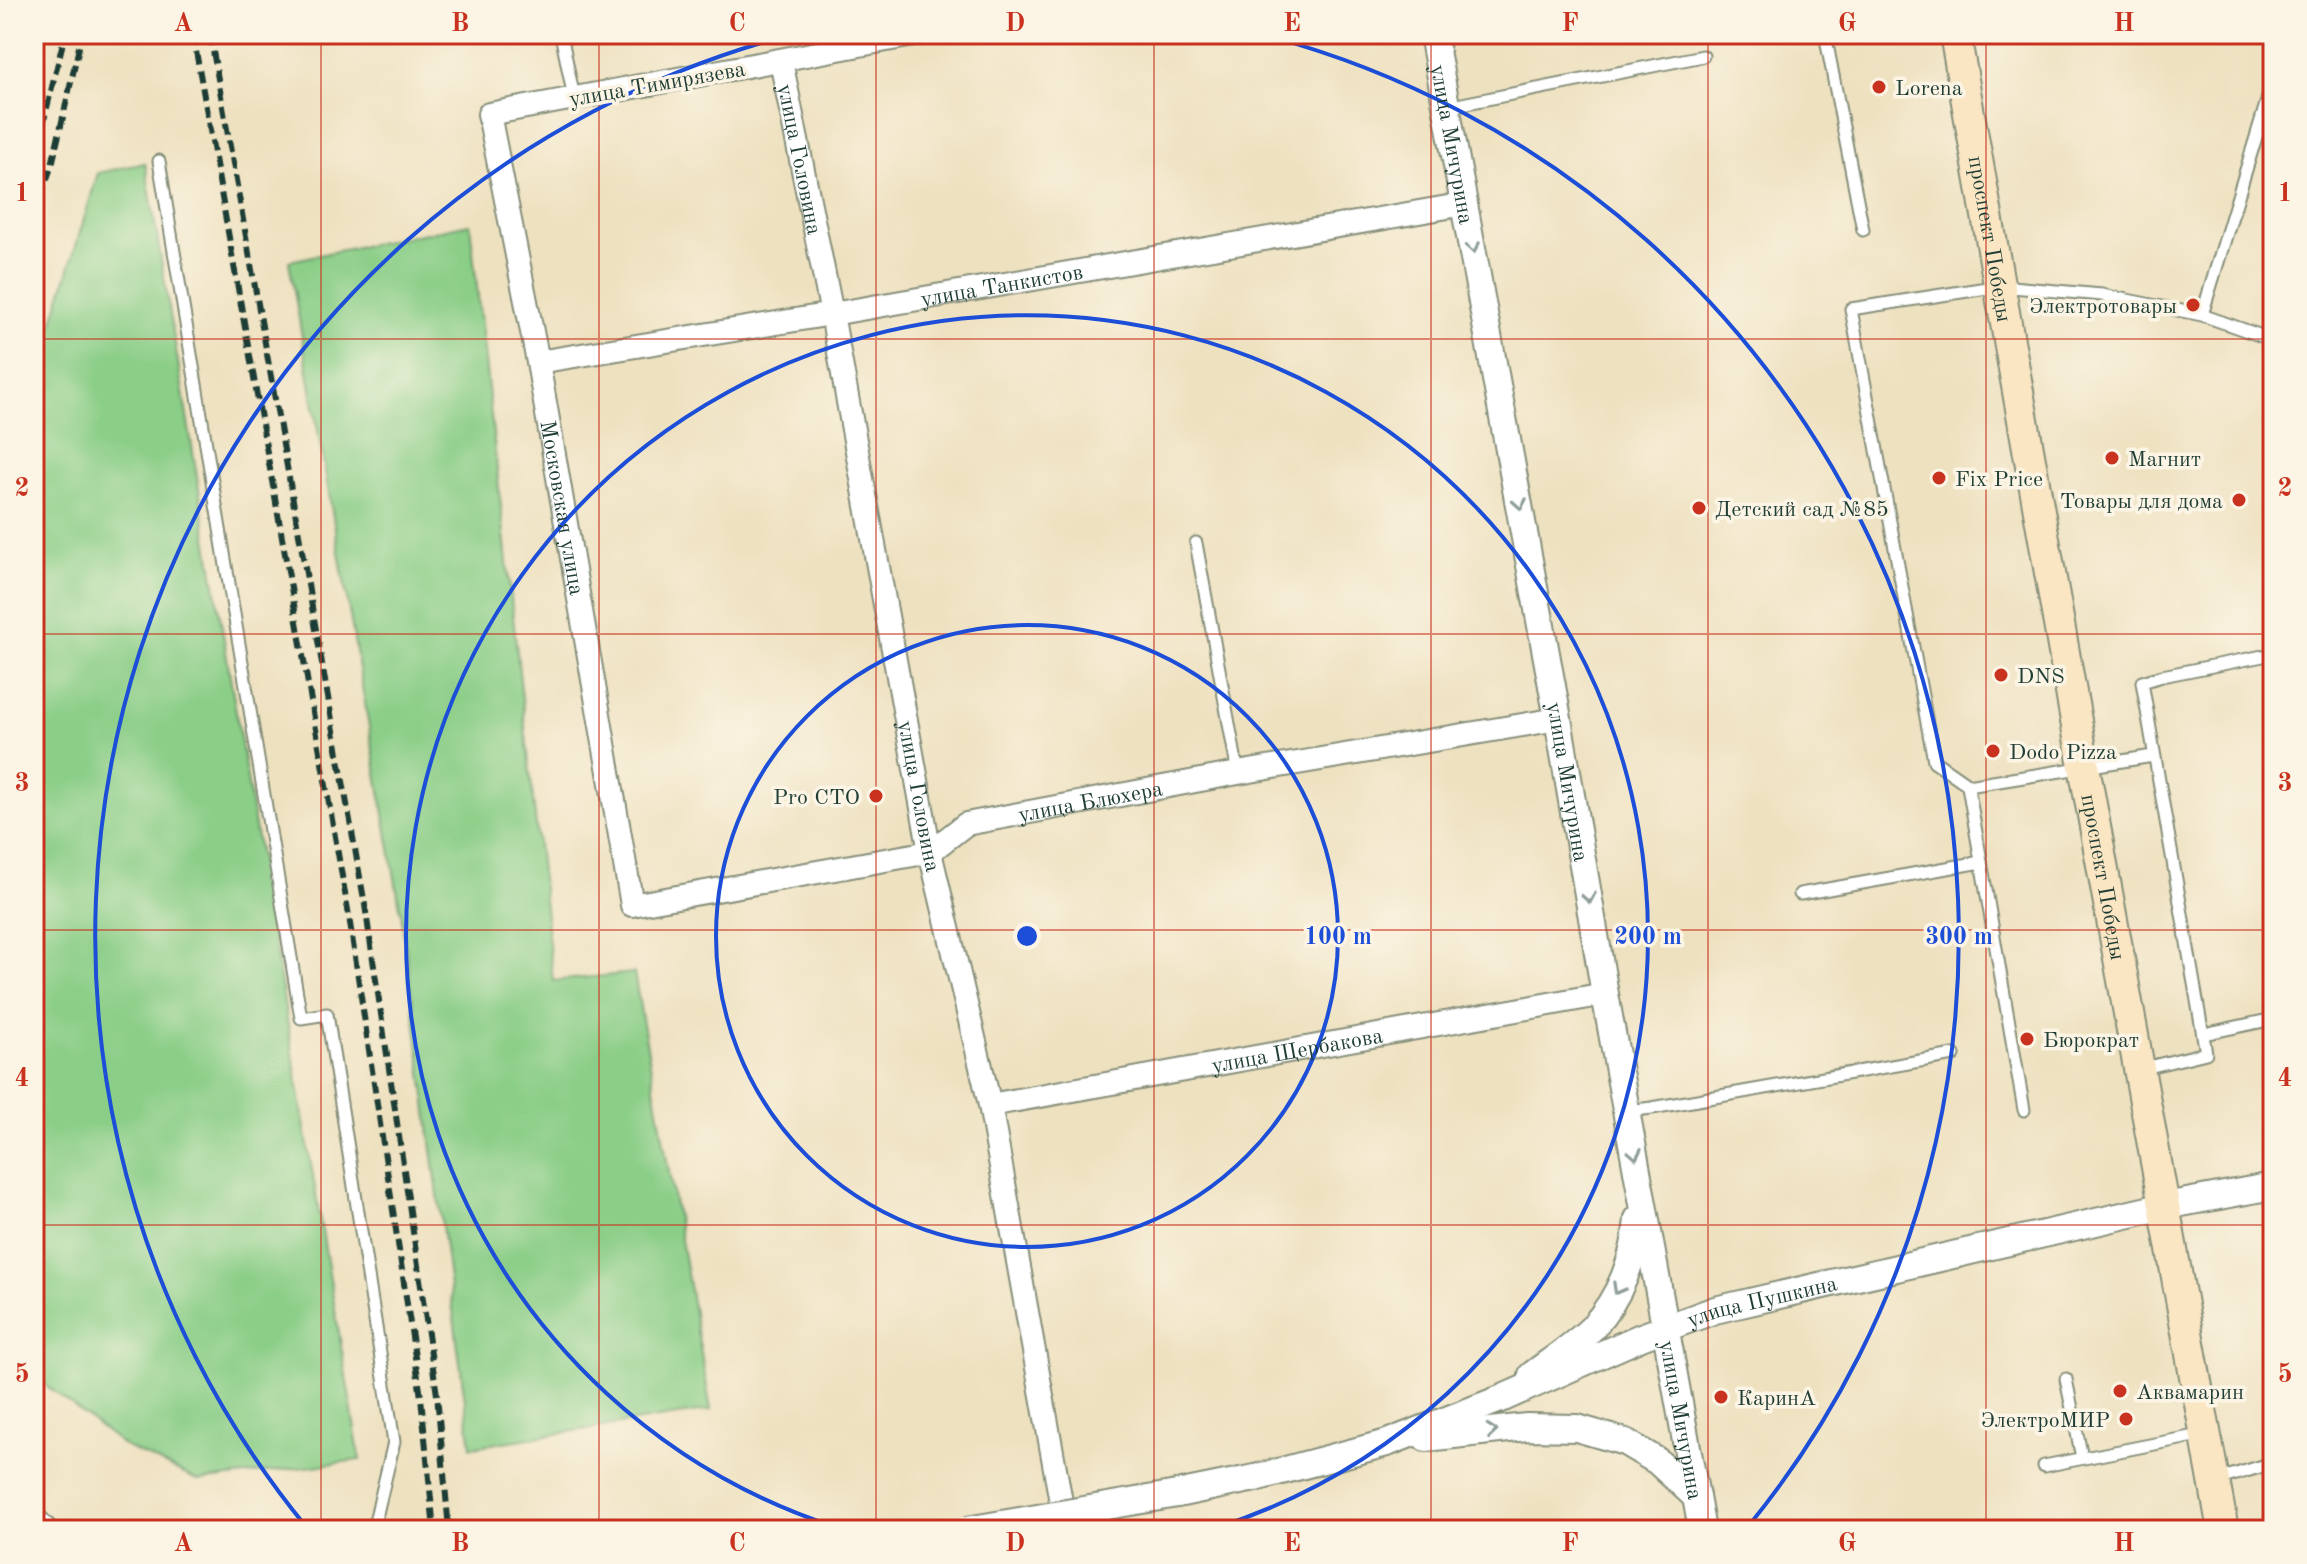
<svg xmlns="http://www.w3.org/2000/svg" width="2307" height="1564" font-family="'Old Standard TT',serif">
	<style>
		.green { fill: #8ace87; stroke: #54865e; stroke-width: 2 }
		.lines { fill: none; stroke-linecap: round; stroke-linejoin: round }
		.service-casing { stroke: #868f7a; stroke-width: 15 }
		.minor-casing { stroke: #868f7a; stroke-width: 26 }
		.tertiary-casing { stroke: #868f7a; stroke-width: 30 }
		.secondary-casing { stroke: #868f7a; stroke-width: 34 }
		.service { stroke: #fff; stroke-width: 11 }
		.minor { stroke: #fff; stroke-width: 22 }
		.tertiary { stroke: #fff; stroke-width: 26 }
		.secondary { stroke: #fbe6c4; stroke-width: 30 }
		.rail { stroke: #1f3d34; stroke-width: 6; stroke-dasharray: 12 6; stroke-linecap: butt }
		.tertiary-bridge-casing { stroke: #868f7a; stroke-width: 30; stroke-linecap: butt }
		.tertiary-bridge { stroke: #fff; stroke-width: 26 }
		.oneway { stroke: #8f9e9a }
		.grid { fill: none; stroke: #c8321e; stroke-width: 2; stroke-opacity: 0.55 }
		.ring { fill: none; stroke: #1d4ed8; stroke-width: 4 }
		.poi-dot { fill: #c8321e; stroke: #fcf5e5; stroke-width: 3 }
		.labels { text-anchor: middle; stroke-width: 7; stroke-linejoin: round; paint-order: stroke }
		.street-label { font-size: 22px; fill: #1f3d34; stroke: #fcf5e5 }
		.poi-label { font-size: 22px; fill: #1f3d34; stroke: #fcf5e5; text-anchor: start }
		.centre { fill: #1d4ed8; stroke: #fcf5e5; stroke-width: 4 }
		.ring-label { font-size: 24px; text-anchor: middle; font-weight: bold; fill: #1d4ed8; stroke: #fcf5e5; stroke-width: 7; stroke-linejoin: round; paint-order: stroke }
		.neatline { fill: none; stroke: #c8321e; stroke-width: 3 }
		.grid-label { font-size: 26px; text-anchor: middle; font-weight: bold; fill: #c8321e }
	</style>
	<rect width="100%" height="100%" fill="#fcf5e5"/>
	<filter id="ink" filterUnits="userSpaceOnUse"><feTurbulence type="fractalNoise" baseFrequency=".0125" numOctaves="2"/><feDisplacementMap in="SourceGraphic" scale="16" xChannelSelector="R" yChannelSelector="G"/><feConvolveMatrix kernelMatrix="1 2 1 2 8 2 1 2 1" color-interpolation-filters="sRGB"/></filter>
	<filter id="wash" filterUnits="userSpaceOnUse"><feTurbulence type="fractalNoise" baseFrequency=".006" numOctaves="4" result="noise"/><feDisplacementMap in="SourceGraphic" scale="32" xChannelSelector="R" yChannelSelector="G"/><feGaussianBlur stdDeviation="1.8" result="paint"/><feColorMatrix in="noise" values="0 0 0 0 0 0 0 0 0 0 0 0 0 0 0 0 0 1.4 0 .05"/><feComposite in="paint" operator="in"/></filter>
	<g filter="url(#wash)">
		<rect width="100%" height="100%" fill="#eee1c0"/>
		<!-- green -->
		<path class="green" d="M145,163L360,1460L199,1481L124,1446L34,1376V384L98,173Z
			M470,224L553,981L634,973L711,1410L471,1447L401,913L289,261Z"/>
	</g>
	<g filter="url(#ink)">
		<g class="lines">
			<!-- service casing -->
			<g class="service-casing">
				<path id="service" d="M561,34L574,98
					M1825,34L1863,230
					M1447,107L1703,56
					M159,161L301,1018L327,1014L394,1442L373,1530
					M2202,315L2273,81
					M1196,543L1238,773
					M1970,786L1934,761L1851,309L2000,286L2102,295L2202,315L2273,340
					M1800,894L1981,862
					M2204,1034L2273,1019
					M2140,1069L2206,1053L2142,682L2162,676L2273,654
					M2024,1110L1968,786L2153,756
					M1627,1111L1652,1108L1954,1055
					M2066,1379L2082,1458
					M2044,1466L2205,1434
					M2216,1480L2273,1463"/>
			</g>
			<!-- minor casing -->
			<g class="minor-casing">
				<g id="minor">
					<path id="s1" d="M919,34L489,114L538,362L632,905L930,852L966,824L1238,773L1558,719"/>
					<path id="s2" d="M781,61L832,314L930,852L990,1105L1066,1530"/>
					<path id="s3" d="M538,362L832,314L1465,204"/>
					<path id="s4" d="M990,1105L1605,994"/>
					<path d="M34,1518L46,1530"/>
				</g>
			</g>
			<!-- tertiary casing -->
			<g class="tertiary-casing">
				<g id="tertiary">
					<path id="s5" d="M1433,34L1558,719L1605,994L1702,1530"/>
					<path d="M1532,1375C1552,1360 1575,1345 1592,1328C1620,1298 1635,1258 1638,1219"/>
					<path d="M1426,1438L1527,1427L1577,1428L1625,1442L1657,1461L1696,1497"/>
					<path id="s6" d="M1177,1494L1255,1478L1387,1443L1503,1398L1641,1337L1715,1310L2165,1206L2273,1186"/>
				</g>
			</g>
			<!-- secondary casing -->
			<g class="secondary-casing">
				<g id="secondary">
					<path id="s7" d="M1955,34L2084,766L2223,1530"/>
				</g>
			</g>
			<!-- service -->
			<use href="#service" class="service"/>
			<!-- minor -->
			<use href="#minor" class="minor"/>
			<!-- tertiary -->
			<use href="#tertiary" class="tertiary"/>
			<!-- secondary -->
			<use href="#secondary" class="secondary"/>
			<!-- rail -->
			<path class="rail" d="M193,34L348,910L421,1397L434,1530
				M210,34L365,905L437,1395L449,1530
				M34,161L65,34
				M34,214L52,165L82,34"/>
			<!-- tertiary-bridge casing -->
			<g class="tertiary-bridge-casing">
				<path id="tertiary-bridge" d="M967,1530L1177,1494"/>
			</g>
			<!-- tertiary-bridge -->
			<use href="#tertiary-bridge" class="tertiary-bridge"/>
		</g>
		<!-- one-way arrows -->
		<defs><path id="oneway-chevron" d="M-2-3.5L2.5 0L-2 3.5" fill="none" stroke-width="1.6" stroke-linecap="round" stroke-linejoin="round" transform="scale(2)"/></defs>
		<g class="oneway">
			<use href="#oneway-chevron" transform="translate(1473 248) rotate(80)"/>
			<use href="#oneway-chevron" transform="translate(1520 504) rotate(80)"/>
			<use href="#oneway-chevron" transform="translate(1589 898) rotate(80)"/>
			<use href="#oneway-chevron" transform="translate(1635 1154) rotate(79)"/>
			<use href="#oneway-chevron" transform="translate(1618 1289) rotate(119)"/>
			<use href="#oneway-chevron" transform="translate(1492 1431) rotate(-6)"/>
		</g>
	</g>
	<!-- grid -->
	<path class="grid" d="M321,34V1530M599,34V1530M876,34V1530M1154,34V1530M1431,34V1530M1708,34V1530M1986,34V1530M34,339H2273M34,634H2273M34,930H2273M34,1225H2273"/>
	<!-- distance rings -->
	<g class="ring">
		<circle cx="1027" cy="936" r="311"/>
		<path d="M845 1530A621 621 0 1 1 1209 1530"/>
		<path d="M308 1529A932 932 0 0 1 786 36M1268 36A932 932 0 0 1 1746 1529"/>
	</g>
	<!-- markers -->
	<g class="poi-dot">
		<circle cx="1879" cy="87" r="8"/>
		<circle cx="2193" cy="305" r="8"/>
		<circle cx="2112" cy="458" r="8"/>
		<circle cx="1939" cy="478" r="8"/>
		<circle cx="2239" cy="500" r="8"/>
		<circle cx="1699" cy="508" r="8"/>
		<circle cx="2001" cy="675" r="8"/>
		<circle cx="1993" cy="751" r="8"/>
		<circle cx="876" cy="796" r="8"/>
		<circle cx="2027" cy="1039" r="8"/>
		<circle cx="2120" cy="1391" r="8"/>
		<circle cx="1721" cy="1397" r="8"/>
		<circle cx="2126" cy="1419" r="8"/>
	</g>
	<g class="labels">
		<!-- street labels -->
		<g class="street-label">
			<text transform="translate(657 83) rotate(-10)" y="8">улица Тимирязева</text>
			<text dy="8" stroke="none"><textPath href="#s5" startOffset="112">улица Мичурина</textPath></text>
			<text dy="8" stroke="none"><textPath href="#s2" startOffset="100">улица Головина</textPath></text>
			<text dy="8" stroke="none"><textPath href="#s7" startOffset="208">проспект Победы</textPath></text>
			<text dy="8" stroke="none"><textPath href="#s3" startOffset="470">улица Танкистов</textPath></text>
			<text dy="8" stroke="none"><textPath href="#s1" startOffset="838">Московская улица</textPath></text>
			<text dy="8" stroke="none"><textPath href="#s5" startOffset="760">улица Мичурина</textPath></text>
			<text dy="8" stroke="none"><textPath href="#s2" startOffset="748">улица Головина</textPath></text>
			<text dy="8" stroke="none"><textPath href="#s1" startOffset="1716">улица Блюхера</textPath></text>
			<text dy="8" stroke="none"><textPath href="#s7" startOffset="856">проспект Победы</textPath></text>
			<text dy="8" stroke="none"><textPath href="#s4" startOffset="312">улица Щербакова</textPath></text>
			<text dy="8" stroke="none"><textPath href="#s6" startOffset="618">улица Пушкина</textPath></text>
			<text dy="8" stroke="none"><textPath href="#s5" startOffset="1408">улица Мичурина</textPath></text>
		</g>
		<!-- poi labels -->
		<g class="poi-label">
			<text x="1895" y="95">Lorena</text>
			<text x="2177" y="313" text-anchor="end">Электротовары</text>
			<text x="2128" y="466">Магнит</text>
			<text x="1955" y="486">Fix Price</text>
			<text x="2223" y="508" text-anchor="end">Товары для дома</text>
			<text x="1715" y="516">Детский сад №85</text>
			<text x="2017" y="683">DNS</text>
			<text x="2009" y="759">Dodo Pizza</text>
			<text x="860" y="804" text-anchor="end">Pro СТО</text>
			<text x="2043" y="1047">Бюрократ</text>
			<text x="2136" y="1399">Аквамарин</text>
			<text x="1737" y="1405">КаринА</text>
			<text x="2110" y="1427" text-anchor="end">ЭлектроМИР</text>
		</g>
	</g>
	<circle cx="1027" cy="936" r="12" class="centre"/>
	<g class="ring-label">
		<text x="1338" y="944">100 m</text>
		<text x="1648" y="944">200 m</text>
		<text x="1959" y="944">300 m</text>
	</g>
	<!-- margin -->
	<rect width="2307" height="1564" fill="none" stroke="#fcf5e5" stroke-width="88"/>
	<rect x="44" y="44" width="2219" height="1476" class="neatline"/>
	<g class="grid-label">
		<text x="183" y="31">A</text>
		<text x="460" y="31">B</text>
		<text x="737" y="31">C</text>
		<text x="1015" y="31">D</text>
		<text x="1292" y="31">E</text>
		<text x="1570" y="31">F</text>
		<text x="1847" y="31">G</text>
		<text x="2124" y="31">H</text>
		<text x="22" y="201">1</text>
		<text x="2285" y="201">1</text>
		<text x="22" y="496">2</text>
		<text x="2285" y="496">2</text>
		<text x="22" y="791">3</text>
		<text x="2285" y="791">3</text>
		<text x="22" y="1086">4</text>
		<text x="2285" y="1086">4</text>
		<text x="22" y="1382">5</text>
		<text x="2285" y="1382">5</text>
		<text x="183" y="1551">A</text>
		<text x="460" y="1551">B</text>
		<text x="737" y="1551">C</text>
		<text x="1015" y="1551">D</text>
		<text x="1292" y="1551">E</text>
		<text x="1570" y="1551">F</text>
		<text x="1847" y="1551">G</text>
		<text x="2124" y="1551">H</text>
	</g>
</svg>
